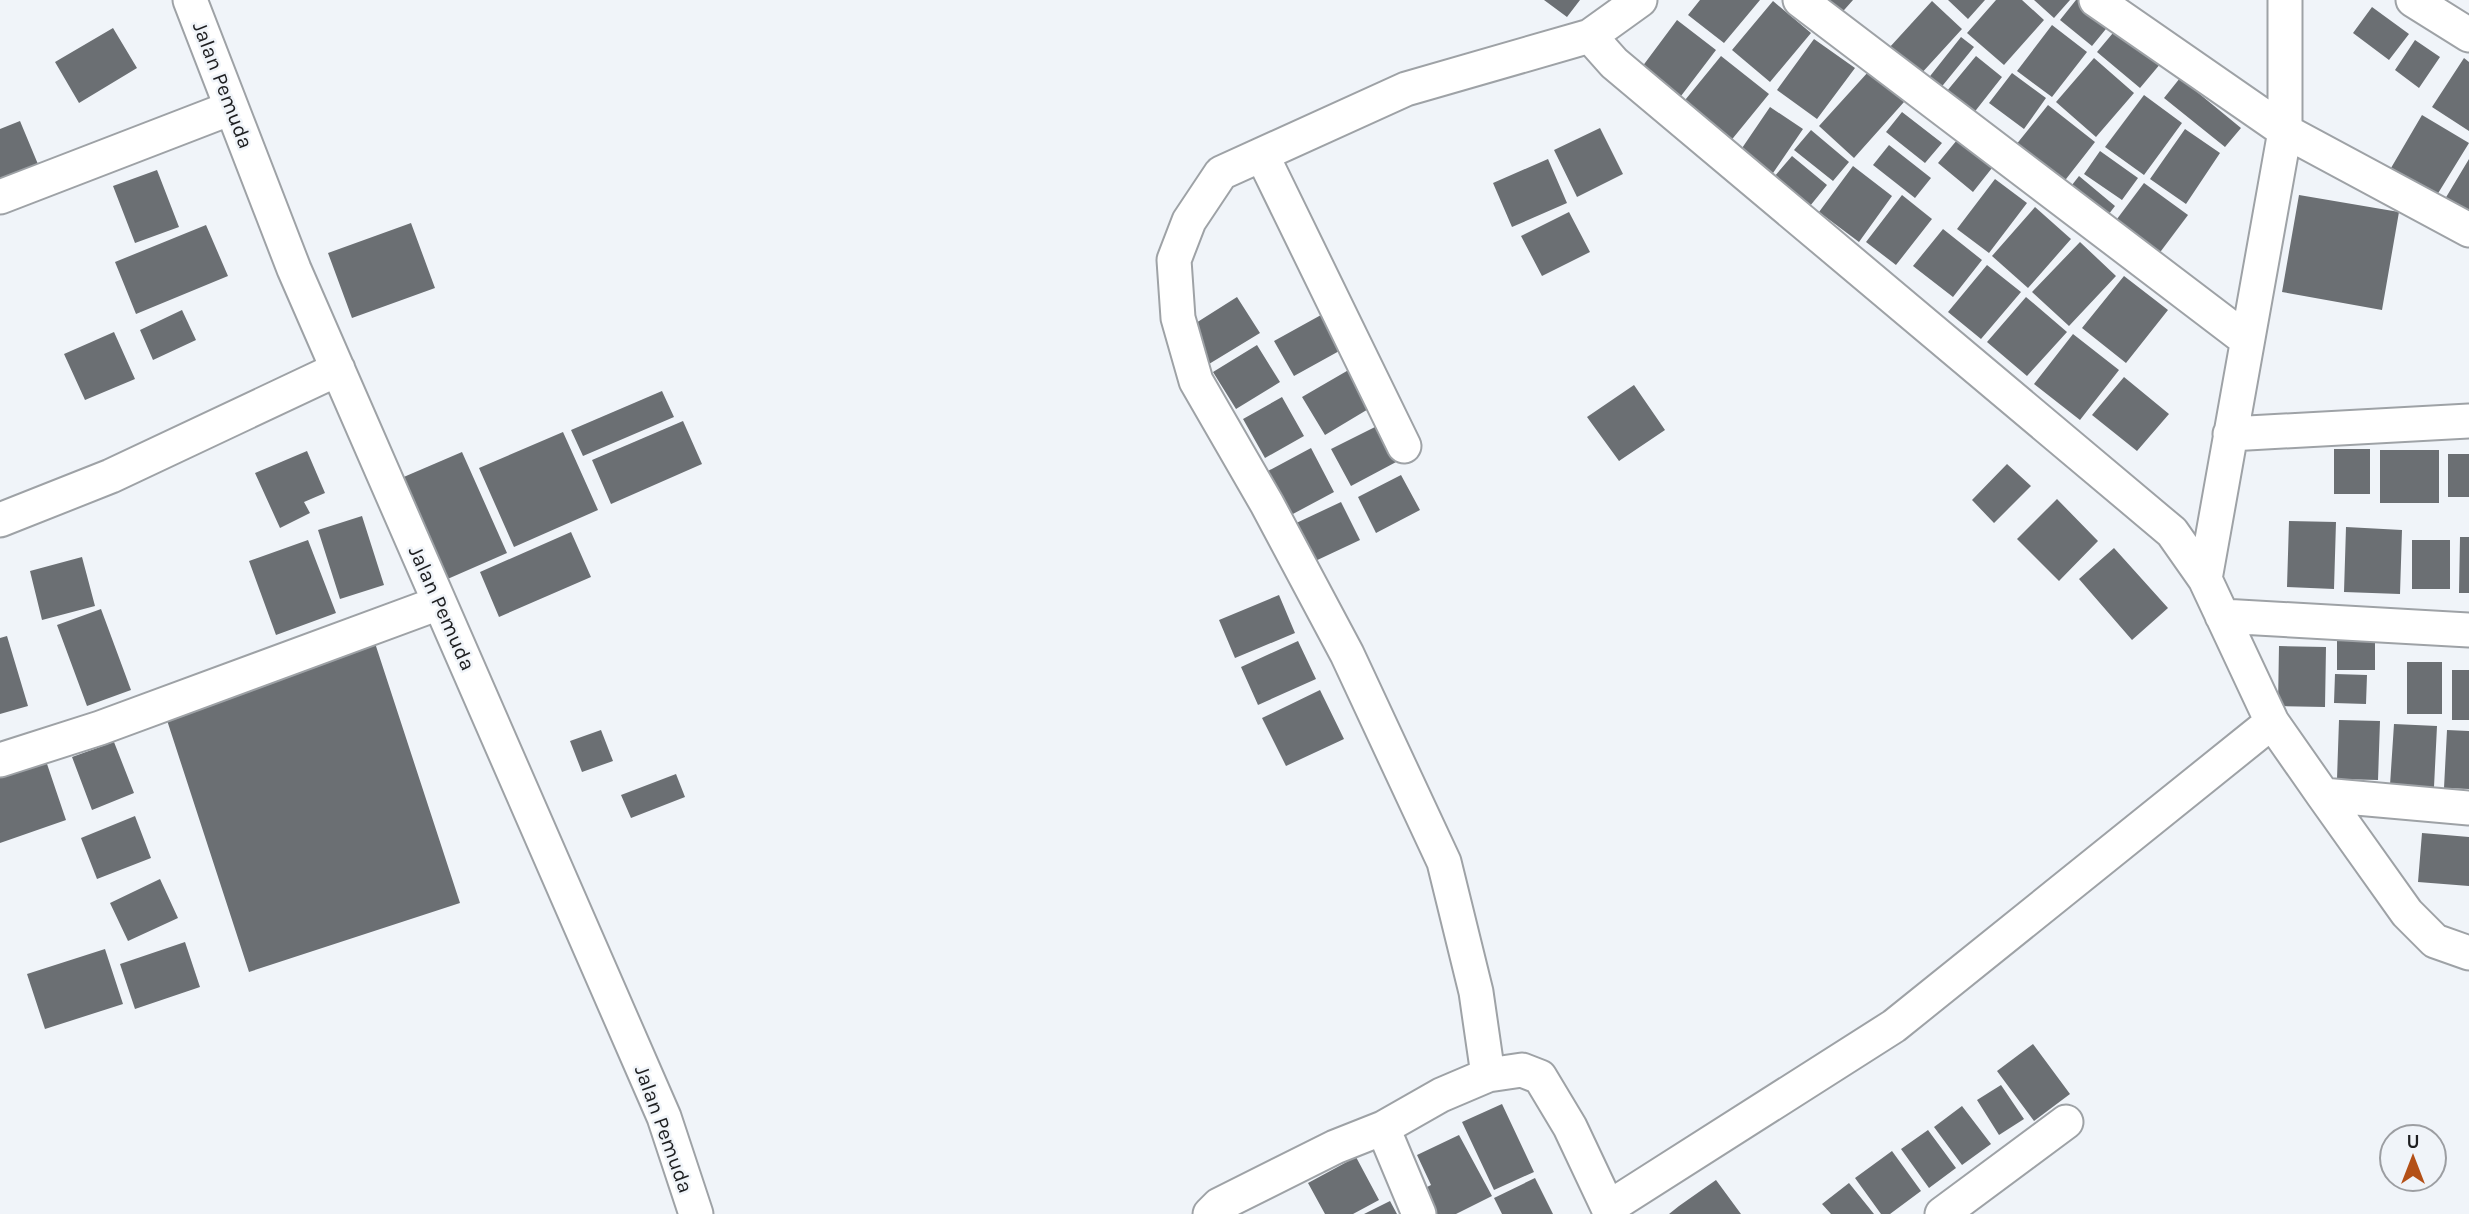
<svg xmlns="http://www.w3.org/2000/svg" width="2469" height="1214" font-family="Karla,sans-serif">
	<style>
		.building { fill: #6b6f73 }
		.lines { fill: none; stroke-linecap: round; stroke-linejoin: round }
		.street-casing { stroke: #9ea2a6; stroke-width: 37 }
		.street { stroke: #fff; stroke-width: 33 }
		.labels { text-anchor: middle; stroke-width: 5; stroke-linejoin: round; paint-order: stroke }
		.street-label { font-size: 21px; fill: #1d1e20; stroke: #f0f4f9 }
	</style>
	<rect width="100%" height="100%" fill="#f0f4f9"/>
	<!-- building -->
	<path class="building" d="M1544,0H1580L1567,17Z
		M1700,0H1760L1724,43L1688,15Z
		M1817,0H1853L1837,18Z
		M1948,0H1985L1968,19Z
		M1996,0H2022L2044,20L2004,65L1967,33Z
		M2034,0H2070L2054,18Z
		M2076,0H2080L2110,24L2092,46L2060,20Z
		M1773,1L1811,33L1770,82L1732,50Z
		M1932,1L1962,29L1919,76L1889,48Z
		M2372,7L2409,34L2389,60L2353,33Z
		M1677,20L1716,50L1681,96L1642,67Z
		M2052,25L2087,52L2052,97L2017,71Z
		M2118,27L2161,63L2140,88L2097,52Z
		M113,28L137,68L79,103L55,62Z
		M1961,37L1974,47L1939,90L1927,80Z
		M1814,39L1855,68L1817,119L1777,90Z
		M2415,40L2440,57L2419,88L2395,70Z
		M1721,56L1769,94L1729,143L1681,105Z
		M1976,56L2002,77L1969,119L1942,97Z
		M2094,58L2134,93L2096,137L2056,102Z
		M2464,58L2469,62V131L2432,107Z
		M1869,71L1904,102L1854,158L1819,126Z
		M2012,73L2046,98L2024,129L1989,103Z
		M2180,78L2241,128L2225,147L2164,98Z
		M2144,95L2182,123L2144,175L2105,147Z
		M2048,105L2095,142L2059,188L2011,151Z
		M1770,107L1803,129L1771,176L1738,154Z
		M1902,112L1942,143L1925,163L1886,132Z
		M2422,115L2469,143L2437,195L2391,168Z
		M20,121L40,169L0,185V129Z
		M1600,128L1623,174L1577,197L1554,150Z
		M2185,129L2220,153L2186,204L2150,179Z
		M1811,130L1849,162L1833,181L1794,150Z
		M1957,140L1992,168L1973,192L1938,163Z
		M1889,145L1931,178L1915,198L1873,165Z
		M2100,151L2138,178L2122,200L2084,174Z
		M1792,156L1827,185L1810,206L1774,177Z
		M1548,159L1567,203L1512,227L1493,183Z
		M2469,159V213L2445,199Z
		M1853,166L1892,196L1859,242L1819,212Z
		M157,170L179,227L135,243L113,186Z
		M2079,176L2115,206L2102,223L2065,194Z
		M1995,179L2027,203L1989,253L1957,229Z
		M2144,183L2188,215L2155,259L2111,227Z
		M1902,195L1932,219L1896,265L1866,242Z
		M2299,195L2399,212L2382,310L2282,292Z
		M2035,207L2071,239L2028,288L1992,256Z
		M1569,212L1590,252L1542,276L1521,236Z
		M411,223L435,288L352,318L328,253Z
		M206,225L228,276L136,314L115,262Z
		M1943,229L1982,260L1953,297L1913,266Z
		M2080,242L2116,276L2069,326L2032,292Z
		M1987,265L2021,292L1981,339L1948,312Z
		M2124,276L2168,310L2126,363L2082,328Z
		M1237,297L1260,333L1209,364L1188,328Z
		M2026,297L2067,332L2027,376L1987,342Z
		M182,310L196,340L153,360L140,330Z
		M1321,315L1341,350L1294,376L1274,341Z
		M114,332L135,379L85,400L64,354Z
		M2073,334L2119,370L2080,420L2034,384Z
		M1257,345L1280,382L1236,409L1213,372Z
		M1352,368L1375,405L1325,435L1302,397Z
		M2124,377L2169,414L2137,451L2092,415Z
		M1634,385L1665,430L1619,461L1587,417Z
		M662,391L674,417L583,456L571,430Z
		M1282,397L1304,436L1265,458L1243,419Z
		M683,421L702,464L611,504L592,460Z
		M1379,425L1398,461L1351,486L1331,449Z
		M563,432L598,510L514,547L479,468Z
		M1311,448L1334,492L1291,515L1268,471Z
		M2334,449H2370V494H2334Z
		M2380,450H2439V503H2380Z
		M307,451L325,493L304,502L310,513L280,528L255,473Z
		M462,452L507,553L443,581L399,479Z
		M2448,454H2469V497H2448Z
		M2007,464L2031,486L1994,523L1972,500Z
		M1401,475L1420,510L1376,533L1358,497Z
		M2057,499L2098,541L2059,581L2017,539Z
		M1341,502L1360,540L1311,563L1292,525Z
		M362,516L384,585L340,599L318,530Z
		M2289,521L2336,522L2334,589L2287,587Z
		M2346,527L2402,530L2400,594L2344,592Z
		M571,532L591,577L499,617L480,572Z
		M2460,537H2469V593H2459Z
		M308,540L336,613L276,635L249,561Z
		M2412,540H2450V589H2412Z
		M2114,548L2168,608L2132,640L2079,579Z
		M82,557L95,606L42,620L30,571Z
		M1279,595L1295,633L1235,658L1219,620Z
		M101,609L131,690L87,706L57,625Z
		M7,636L28,706L0,714V638Z
		M374,640L460,903L249,972L163,708Z
		M1298,641L1316,679L1258,705L1241,667Z
		M2337,641H2375V670H2337Z
		M2279,646L2326,647L2325,707L2278,706Z
		M2407,662H2442V714H2407Z
		M2452,670H2469V720H2452Z
		M2335,674L2367,675L2366,704L2334,703Z
		M1320,690L1344,739L1286,766L1262,718Z
		M2339,720L2380,721L2378,780L2337,779Z
		M2394,724L2437,726L2434,787L2390,785Z
		M601,730L613,761L582,772L570,741Z
		M2447,730L2469,731V789L2444,788Z
		M114,742L134,793L92,810L72,757Z
		M45,758L66,820L0,843V773Z
		M676,774L685,797L631,818L621,795Z
		M135,816L151,858L97,879L81,838Z
		M2422,833L2469,837V886L2418,882Z
		M160,879L178,918L128,941L110,903Z
		M185,942L200,987L135,1009L120,964Z
		M105,949L123,1004L45,1029L27,974Z
		M2033,1044L2070,1094L2034,1121L1997,1071Z
		M2001,1085L2024,1119L1999,1135L1977,1100Z
		M1502,1104L1534,1172L1494,1190L1462,1122Z
		M1962,1106L1991,1144L1962,1165L1934,1127Z
		M1928,1130L1956,1168L1929,1188L1901,1149Z
		M1459,1135L1492,1196L1456,1214H1430L1419,1191L1431,1185L1417,1155Z
		M1892,1151L1921,1191L1890,1214H1881L1855,1178Z
		M1356,1157L1379,1200L1353,1214H1325L1308,1183Z
		M1535,1178L1553,1214H1502L1494,1198Z
		M1716,1180L1741,1214H1669L1679,1206Z
		M1849,1183L1874,1214H1831L1822,1204Z
		M1390,1201L1397,1214H1364Z"/>
	<g class="lines">
		<!-- street casing -->
		<g class="street-casing">
			<path id="street" d="M190,0L294,269L664,1117L696,1214
				M1640,0L1590,36L1614,63L2172,532L2205,579L2272,722L2323,795L2407,913L2435,941L2469,953
				M1800,0L2247,340
				M2096,0L2285,131L2469,230
				M2413,0L2469,35
				M1262,155L1404,446
				M0,197L231,108
				M2230,434L2469,421
				M0,520L111,476L338,369
				M2205,579L2285,131V0
				M2222,616L2469,630
				M0,760L100,728L439,603
				M2323,795L2469,808
				M1488,1075L1476,992L1444,862L1347,654L1267,504L1196,381L1178,318L1174,260L1189,221L1221,173L1406,89L1590,36
				M1383,1128L1419,1214
				M1608,1208L1894,1026L2272,722
				M1210,1214L1219,1205L1335,1147L1383,1128L1441,1095L1488,1075L1522,1070L1540,1077L1570,1127L1611,1214
				M1942,1214L2066,1122"/>
		</g>
		<!-- street -->
		<use href="#street" class="street"/>
	</g>
	<g class="labels">
		<!-- street labels -->
		<g class="street-label">
			<text transform="translate(223 85) rotate(69)" y="7">Jalan Pemuda</text>
			<text transform="translate(442 608) rotate(66)" y="7">Jalan Pemuda</text>
			<text transform="translate(664 1129) rotate(70)" y="7">Jalan Pemuda</text>
		</g>
	</g>
	<!-- north arrow -->
	<g transform="translate(2413 1158)"><circle r="33" fill="#f0f4f9" stroke="#9c9ea2" stroke-width="2"/>
	<path d="M0-5L12 26L0 18L-12 26Z" fill="#b35017"/>
	<text y="-10" font-size="19" font-weight="bold" text-anchor="middle" fill="#1d1e20">U</text>
	</g>
</svg>
